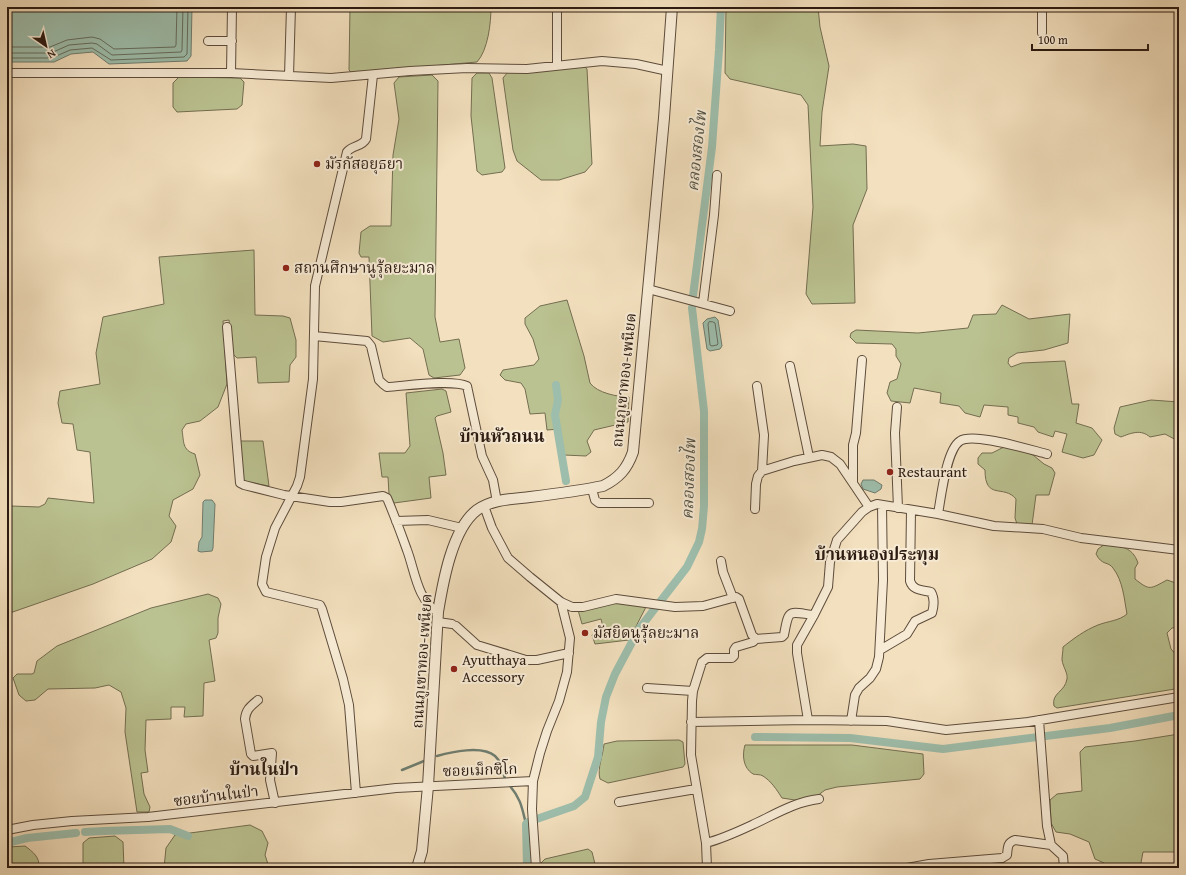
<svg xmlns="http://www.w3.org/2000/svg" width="1186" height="875" font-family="'Gentium Book Plus','Noto Serif Thai',serif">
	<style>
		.green { fill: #bbc291; stroke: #736e51 }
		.water { fill: #9dbeac; stroke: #6f7c6e }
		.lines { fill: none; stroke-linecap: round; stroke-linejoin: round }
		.shore { stroke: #646c5e; stroke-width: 1 }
		.stream { stroke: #6f7c6e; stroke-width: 2.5 }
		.canal { stroke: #9dbeac; stroke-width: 8 }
		.minor-casing { stroke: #5d4c3c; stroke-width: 10 }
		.tertiary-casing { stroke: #5d4c3c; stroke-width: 12 }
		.minor { stroke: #f7ebd5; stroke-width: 8 }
		.tertiary { stroke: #f7ebd5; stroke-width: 10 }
		.poi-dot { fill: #8f2418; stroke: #f7ebd5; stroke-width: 1.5 }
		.labels { text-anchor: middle; stroke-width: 4; stroke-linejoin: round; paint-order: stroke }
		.poi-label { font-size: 15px; fill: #2b1a11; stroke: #f7ebd5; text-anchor: start }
		.street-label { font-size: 15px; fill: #2b1a11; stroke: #f7ebd5 }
		.water-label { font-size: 16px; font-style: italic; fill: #535347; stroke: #f7ebd5 }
		.quarter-label { font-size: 17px; font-weight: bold; fill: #2b1a11; stroke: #f7ebd5 }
	</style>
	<rect width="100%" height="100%" fill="#f3e0be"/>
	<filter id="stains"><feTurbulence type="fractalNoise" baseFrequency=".005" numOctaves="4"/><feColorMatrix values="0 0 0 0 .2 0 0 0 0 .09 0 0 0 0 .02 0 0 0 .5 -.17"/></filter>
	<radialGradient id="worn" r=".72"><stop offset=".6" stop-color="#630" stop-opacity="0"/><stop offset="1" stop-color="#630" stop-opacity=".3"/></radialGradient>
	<!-- green -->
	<path class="green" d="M350,7H491C491,23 488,50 477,62L352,73L349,70Z
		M726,7H818L820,27L829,66L822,112L820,146L853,144L866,146L867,189L853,225L855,303L812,304L806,294L813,207L808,105L801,95L730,79L725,73Z
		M584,66L587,69L592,164L585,172L559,180H541L517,161L513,150L503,78L508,72Z
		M477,73H489L492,78L505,168L502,172L482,175L477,171L471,116L472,78Z
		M432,75L438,81L435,317L440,342L459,339L465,368L460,375L434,378L429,375L423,349L410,338L383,342L372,336L369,257H361L359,253L361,232L370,226H391L393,155L399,119L394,83L399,77Z
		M179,77L240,78L244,82L242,105L237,109L177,112L173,107V83Z
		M254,250L255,315L283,316L290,318L296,340V357L290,365L289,382L258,383L256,357L237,358L232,353L229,320L223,321L227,384L218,407L200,421L186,424L182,430C184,442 182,450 195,454L200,475L193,489L173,500L169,516L176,526L171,542L152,559L93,584L7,614V490L9,492L11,506L39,507L45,504L48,498L94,503L90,452L77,450L73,424L62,423L58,403L60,391L100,384L96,353L103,317L164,304L159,257Z
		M567,300L584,356L590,383C597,393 618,397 629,397L628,422L594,430L587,441L591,452L586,456L564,455L560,429L547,430L545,413L530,414L525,389L521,383L505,380L500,375L503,370L534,365L539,359L533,339L525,324V318L540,306Z
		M1002,305L1029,319L1070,314L1068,343L1044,350L1017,353L1009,358L1008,363L1011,367L1022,363L1065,361L1072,404H1079L1076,423L1092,428L1102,440L1094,455L1083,458L1062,452L1067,434L1055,431L1053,437L1038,432L1034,427L1018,423V417L1008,415V407L984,405L980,417L965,413L959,406L940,403L941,393L914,388L910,403L891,401L887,393L890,382L897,379L901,364L896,356V349L892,344L856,343L850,337L851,333L856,330L918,333L968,328L973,315L996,314Z
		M442,389L446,391L451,412L437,416L435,418L443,453L446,475L429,477L431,498L394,503L389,494L388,477H382L379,453H405L410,446L406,393Z
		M1151,400L1179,402V460L1177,457L1178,441L1165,434L1150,437C1141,429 1131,433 1121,437L1115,434L1114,428L1120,407Z
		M240,441H263L269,486L246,482L242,478Z
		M1004,447L1016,448L1033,455L1044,464L1052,468L1055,473L1049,495H1036L1032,525L1017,524L1015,518L1016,499C1004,484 985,501 985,470L978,464V458L982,453H992Z
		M1105,544C1121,547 1132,546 1138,563L1135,568V579C1150,591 1150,589 1167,580L1179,584V627L1172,628L1167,633L1171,649L1179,658V687L1175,689L1057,708L1054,706C1051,693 1065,692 1067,679C1068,673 1063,667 1062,660C1062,656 1063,652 1063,647C1073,639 1085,630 1098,625C1108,621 1119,621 1127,614C1124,598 1123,581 1113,568C1108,561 1102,566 1096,554L1098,549Z
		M208,594L218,598L221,604L218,618V633L216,638L209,640L215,681L204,683L203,716L184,717L185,707H171V719L146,720L145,750L148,772L141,773L144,794L150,807L149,812H137L125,732L126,708L121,692L109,685L95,688L48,689L35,700L26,701L19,695L13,678L17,674H32L34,673L37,661L57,646L151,608Z
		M616,601L647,605L629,640L595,644L592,635L604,631L601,619L582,624L578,610Z
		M1179,734V852H1143L1140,868H1105L1104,863L1095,859L1089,842L1070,834L1056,832L1051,823L1050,800L1057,794L1082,791L1080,752L1085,747L1135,741Z
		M679,740L683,742L685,764L683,767L608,783L600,779C597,768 603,756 604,744L617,741Z
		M745,745H852L923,754L924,774L920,779L837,787L825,790L817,796L795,800L782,798C777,790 771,781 763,776C760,774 756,775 753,774C743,768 742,755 745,745Z
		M250,825L262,831L268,843L265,855L268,864L265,868H164L166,848L175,835Z
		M115,836L123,842L124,868H83V843L89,838Z
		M25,846C33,852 40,857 39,868H7V848L9,847Z
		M588,849L592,852L596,868H540V864L545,859Z
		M1005,863L1006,868H954V867Z"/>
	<!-- water -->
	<path class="water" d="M7,7H192L191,56L187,61L109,64L93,52L71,54L54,62H7Z
		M715,317L718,320L722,346L720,349L710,351L707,349L703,323L707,319Z
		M863,480H874L882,485L881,489L875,493L863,489L861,484Z
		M205,500H212L215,504L213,548L212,551L201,552L198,551L199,542L202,537L203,502Z"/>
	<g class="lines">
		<!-- shore -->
		<path class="shore" d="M7,47H50L67,40L92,37L100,39L114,49L175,47L176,45L177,7
			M7,53H51L69,45L92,43L97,44L112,55L181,52L182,50L183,7
			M7,58H52L70,50L92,48L111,60L184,57L187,54L188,7
			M713,322L715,323L718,344L717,345L712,346L710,345L708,324L709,322Z"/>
		<!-- stream -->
		<path class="stream" d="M437,756C451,752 482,745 495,756C501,761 503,771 505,779
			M402,770L424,761
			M510,786C521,799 522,808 526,824"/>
		<!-- canal -->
		<path class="canal" d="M693,296L712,147L719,50L721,7
			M556,385L558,400L555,415L566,481
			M755,737L850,738L943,749L1110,728L1179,715
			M85,832L104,831L170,829L188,836
			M7,843L27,838L76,833
			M527,868L526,824L528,822L574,806L585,797L598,757L601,722L606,697L615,674L639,629L687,567L699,542L702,529L704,506V411L692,308"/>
		<!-- minor casing -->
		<g class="minor-casing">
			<path id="minor" d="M557,7V65
				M1042,7V33
				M208,41H232
				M7,73H231L331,78L410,71L467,68L527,69L602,61L636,64L668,71
				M231,73L232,7
				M289,76L291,7
				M648,289L730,311
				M703,303L714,215L717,175
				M227,327L240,483L244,485L284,495L330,502H341L383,496L387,498C394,515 401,533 407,550C415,571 417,600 438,612
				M314,336L367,341L371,346L379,380L383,384L387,387C405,386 452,379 467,386L482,456L493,480L497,502
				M790,366L809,457
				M757,386L764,435L762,471
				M897,407L895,433L898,508
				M853,482V445L856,433L862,360
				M592,489L595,500L599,503H649
				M484,506L492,528L508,558L530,577L561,602L572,607H583L616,599L675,607L703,606L736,597L739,599L752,635L756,639L782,637L784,635C789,608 788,612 814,615
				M755,509L756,484L758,476L762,471L794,461L822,455L831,457L840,464L869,507
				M938,514C941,498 946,450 960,441C973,432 1031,450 1047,454
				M396,521L428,520L462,528
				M721,561L723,572L733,598
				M438,622L452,624
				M456,626L477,645L526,660H537L569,653
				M880,650L907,634L915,621L932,613C934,606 935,599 931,592C923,590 913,591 910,581L911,510
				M647,688L693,691L692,701L691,755L706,843L707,868
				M693,691L702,662L707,658H732L734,656V650L736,647L753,642L756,639
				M258,700C251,706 246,709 245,719L251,754L253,756L272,753L270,780L275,803
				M808,720L797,653V645L801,638L814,615L828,587L830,562L837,540L862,512L869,507L877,504L938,514L994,526L1043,529L1081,538L1179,550
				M1039,720L1047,826L1051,845
				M851,721L855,695L859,688L870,678L876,669L879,657L883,580L882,505
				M691,722L808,720L887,721L946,730L1028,722L1179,697
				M356,793L349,705L343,679L322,609L320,605L266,592L262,584L266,557L275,528L297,486L300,477L313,379L315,286L347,152C352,145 362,147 366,139L373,75
				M619,802L696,789
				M7,830L33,825L72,821L148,817L396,788L533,781
				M706,843C722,839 737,832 752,825C774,815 794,802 819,799
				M536,868L532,809L533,781L540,753L547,731L559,701L567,672L570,638L561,602
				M907,868L929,864L1002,858L1007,855C1008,847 1007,843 1015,840L1051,845L1063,856L1064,868"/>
		</g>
		<!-- tertiary casing -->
		<g class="tertiary-casing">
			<path id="tertiary" d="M417,868L422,851L428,786L438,612C443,582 452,529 477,510C492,499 513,499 530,497C555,494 579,491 603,486C619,478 627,469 633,452L664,118L672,7"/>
		</g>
		<!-- minor -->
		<use href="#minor" class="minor"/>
		<!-- tertiary -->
		<use href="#tertiary" class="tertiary"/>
	</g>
	<!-- markers -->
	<g class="poi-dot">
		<circle cx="317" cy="164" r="4"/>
		<circle cx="286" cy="268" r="4"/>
		<circle cx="890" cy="472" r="4"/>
		<circle cx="585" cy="633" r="4"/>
		<circle cx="454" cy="669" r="4"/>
	</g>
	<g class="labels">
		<!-- poi labels -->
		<g class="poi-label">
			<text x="325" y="169">มัรกัสอยุธยา</text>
			<text x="294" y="273">สถานศึกษานูรุ้ลยะมาล</text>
			<text x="898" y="477">Restaurant</text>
			<text x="593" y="638">มัสยิดนูรุ้ลยะมาล</text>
			<text x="462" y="665">Ayutthaya<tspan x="462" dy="17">Accessory</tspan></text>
		</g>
		<!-- street labels -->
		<g class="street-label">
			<text transform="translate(624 380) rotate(-84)" y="5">ถนนภูเขาทอง-เพนียด</text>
			<text transform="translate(422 661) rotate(-86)" y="5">ถนนภูเขาทอง-เพนียด</text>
			<text transform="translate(480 770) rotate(-2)" y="5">ซอยเม็กซิโก</text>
			<text transform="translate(216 796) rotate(-7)" y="5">ซอยบ้านในป่า</text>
		</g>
		<!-- water labels -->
		<g class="water-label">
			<text transform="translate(696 151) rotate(-84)" y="6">คลองสองไพ</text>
			<text transform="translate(688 479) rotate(-88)" y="6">คลองสองไพ</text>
		</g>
		<!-- quarter labels -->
		<g class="quarter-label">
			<text x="502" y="442">บ้านหัวถนน</text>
			<text x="877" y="560">บ้านหนองประทุม</text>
			<text x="264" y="775">บ้านในป่า</text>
		</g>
	</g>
	<!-- margin -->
	<rect width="1186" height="875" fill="none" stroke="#f3e0be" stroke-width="24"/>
	<rect x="8" y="8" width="1170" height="859" fill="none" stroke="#2b1a11" stroke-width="2"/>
	<rect x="12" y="12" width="1162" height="851" fill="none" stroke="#2b1a11"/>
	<!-- north arrow -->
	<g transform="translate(46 46) rotate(146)" stroke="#f7ebd5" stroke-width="3" paint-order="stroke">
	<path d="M0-3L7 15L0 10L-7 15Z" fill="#2b1a11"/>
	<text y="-6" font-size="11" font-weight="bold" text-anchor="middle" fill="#2b1a11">N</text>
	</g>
	<!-- scale -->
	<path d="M1032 44v6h116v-6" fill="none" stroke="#2b1a11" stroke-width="2"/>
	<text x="1038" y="44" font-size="12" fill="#2b1a11" stroke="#f7ebd5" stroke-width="3" paint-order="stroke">100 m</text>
	<rect width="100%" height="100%" filter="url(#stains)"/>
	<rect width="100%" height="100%" fill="url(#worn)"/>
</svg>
